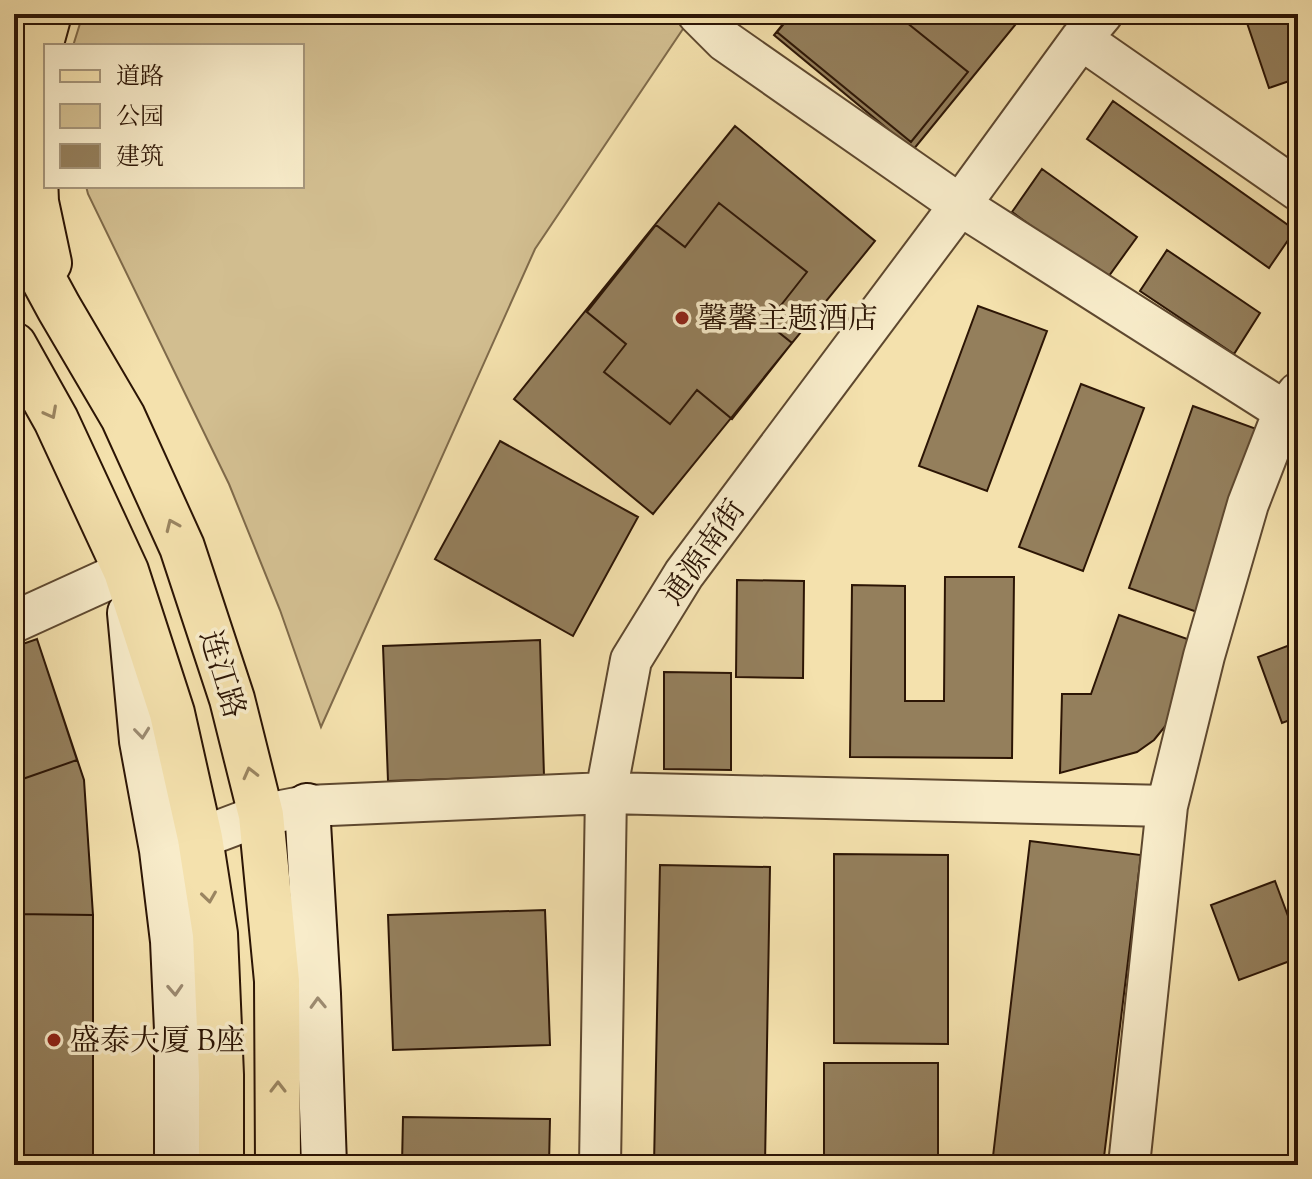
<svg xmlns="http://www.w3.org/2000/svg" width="1312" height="1179" font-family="'Sorts Mill Goudy','Noto Serif SC',serif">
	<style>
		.green { fill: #d2be90; stroke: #7f6a4a; stroke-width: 2 }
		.building { fill: #947f5c; stroke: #2c1505; stroke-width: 2 }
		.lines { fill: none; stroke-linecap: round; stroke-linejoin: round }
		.street-casing { stroke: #5e482f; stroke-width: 44 }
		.secondary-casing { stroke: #2c1505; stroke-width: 48 }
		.primary-casing { stroke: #2c1505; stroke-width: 48 }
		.street { stroke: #f8ecca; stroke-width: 40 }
		.secondary { stroke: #f8ecca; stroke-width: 44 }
		.primary { stroke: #f4e1ad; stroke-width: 44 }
		.oneway { stroke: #9a8561 }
		.oneway2 { stroke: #9c8b71 }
		.poi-dot { fill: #8f2418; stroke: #f8ecca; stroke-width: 3 }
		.labels { text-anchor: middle; stroke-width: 7; stroke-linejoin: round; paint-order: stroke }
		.poi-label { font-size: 30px; fill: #2c1505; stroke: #f8ecca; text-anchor: start }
		.street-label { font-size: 30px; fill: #2c1505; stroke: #f8ecca }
	</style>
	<rect width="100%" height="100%" fill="#f4e1ad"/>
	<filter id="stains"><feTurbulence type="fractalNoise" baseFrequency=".0025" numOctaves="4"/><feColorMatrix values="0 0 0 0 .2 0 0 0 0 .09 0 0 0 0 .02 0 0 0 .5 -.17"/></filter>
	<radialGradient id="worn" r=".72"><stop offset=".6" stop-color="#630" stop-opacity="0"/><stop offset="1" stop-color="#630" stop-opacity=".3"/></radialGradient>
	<!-- green -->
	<path class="green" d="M83,14H693L535,249L321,727L280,610L229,484L88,194L86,186H302V46H73Z"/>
	<!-- building -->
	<path class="building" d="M791,14H1024L913,150L774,35Z
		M792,14H896L968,72L911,142L777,32Z
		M1244,14H1298V78L1269,88Z
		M1113,101L1295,230L1269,268L1087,139Z
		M735,126L875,241L653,514L514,399Z
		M1042,169L1137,237L1106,280L1012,212Z
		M719,203L807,272L767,323L792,343L732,419L697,390L670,424L604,372L626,344L587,312L656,225L685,247Z
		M1167,250L1260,313L1234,354L1140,291Z
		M978,306L1047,331L987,491L919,466Z
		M1081,384L1144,408L1083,571L1019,547Z
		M1193,406L1262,431L1197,612L1129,588Z
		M500,441L638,517L573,636L435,559Z
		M945,577H1014L1012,758L850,757L852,585L905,586V701H944Z
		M737,580L804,581L803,678L736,677Z
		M1119,615L1196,642L1167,724L1154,740L1137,752L1060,773L1062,694H1091Z
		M37,639L84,780L93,915V1165H14V647Z
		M37,639L77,760L14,782V647Z
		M540,640L544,776L388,781L383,646Z
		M1298,642V717L1282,723L1258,657Z
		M664,672L731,673V770L664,769Z
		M1030,841L1141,855L1103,1165H992Z
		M834,854L948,855V1044L834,1043Z
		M660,865L770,867L765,1165H654Z
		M1275,881L1298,943V958L1239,980L1211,905Z
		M545,910L550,1045L393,1050L388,915Z
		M14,914L93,915V1165H14Z
		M824,1063H938V1165H824Z
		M403,1117L550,1119L549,1165H402Z"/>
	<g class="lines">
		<!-- street casing -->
		<g class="street-casing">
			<path id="street" d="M698,14L725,41L960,205L1284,411
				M1081,39L1298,190
				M14,622L126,571
				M200,838L261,815L307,806L606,793L1167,806
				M600,1165L606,793L631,660L684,574L960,205L1081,39L1102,14
				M1129,1165L1167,806L1204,656L1248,504L1284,411L1298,393"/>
		</g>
		<!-- secondary casing -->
		<g class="secondary-casing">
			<path id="secondary" d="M130,613L142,741L162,850L173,941L177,1030V1165
				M307,806L318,994L324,1165"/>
		</g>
		<!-- primary casing -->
		<g class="primary-casing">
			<path id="primary" d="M14,225L59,308L123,417L182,547L232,699L261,815L277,981L278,1165
				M49,263L36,202L33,124L35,65L49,14
				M14,345L56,420L126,571L172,713L200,838L215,934L221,1075V1165"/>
		</g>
		<!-- street -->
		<use href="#street" class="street"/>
		<!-- secondary -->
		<use href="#secondary" class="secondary"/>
		<!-- primary -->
		<use href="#primary" class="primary"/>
	</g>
	<!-- one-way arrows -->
	<defs><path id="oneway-chevron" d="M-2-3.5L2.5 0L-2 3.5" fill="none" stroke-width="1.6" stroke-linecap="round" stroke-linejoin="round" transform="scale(2)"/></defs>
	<g class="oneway">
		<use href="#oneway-chevron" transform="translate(51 413) rotate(62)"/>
		<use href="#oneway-chevron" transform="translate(172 525) rotate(-114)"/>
		<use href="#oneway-chevron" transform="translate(250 773) rotate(-104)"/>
		<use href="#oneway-chevron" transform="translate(209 897) rotate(82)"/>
		<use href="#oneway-chevron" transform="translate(278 1087) rotate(-90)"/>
	</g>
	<g class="oneway2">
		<use href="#oneway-chevron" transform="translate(142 733) rotate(84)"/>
		<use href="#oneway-chevron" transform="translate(175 990) rotate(87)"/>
		<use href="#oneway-chevron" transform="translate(318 1003) rotate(-92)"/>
	</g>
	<!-- markers -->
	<g class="poi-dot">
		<circle cx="682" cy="318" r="8"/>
		<circle cx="54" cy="1040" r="8"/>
	</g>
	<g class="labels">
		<!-- poi labels -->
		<g class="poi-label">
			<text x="698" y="328">馨馨主题酒店</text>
			<text x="70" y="1050">盛泰大厦 B座</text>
		</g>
		<!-- street labels -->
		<g class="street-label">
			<text transform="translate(703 552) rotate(-55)" y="10">通源南街</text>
			<text transform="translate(223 674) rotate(73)" y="10">连江路</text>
		</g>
	</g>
	<!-- margin -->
	<rect width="1312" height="1179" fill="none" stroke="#f4e1ad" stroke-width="48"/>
	<rect x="16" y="16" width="1280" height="1147" fill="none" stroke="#2c1505" stroke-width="4"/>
	<rect x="24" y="24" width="1264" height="1131" fill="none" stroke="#2c1505" stroke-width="2"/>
	<!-- legend -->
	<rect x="44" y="44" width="260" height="144" fill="#f8ecca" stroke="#a6967b" stroke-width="2"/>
	<rect x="60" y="70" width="40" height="12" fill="#f4e1ad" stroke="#a6967b" stroke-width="2"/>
	<text x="116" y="84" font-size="24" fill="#2c1505">道路</text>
	<rect x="60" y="104" width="40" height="24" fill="#d2be90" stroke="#a6967b" stroke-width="2"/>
	<text x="116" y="124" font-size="24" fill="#2c1505">公园</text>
	<rect x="60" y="144" width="40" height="24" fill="#947f5c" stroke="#a6967b" stroke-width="2"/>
	<text x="116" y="164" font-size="24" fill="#2c1505">建筑</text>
	<rect width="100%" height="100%" filter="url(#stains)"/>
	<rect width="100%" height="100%" fill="url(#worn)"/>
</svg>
